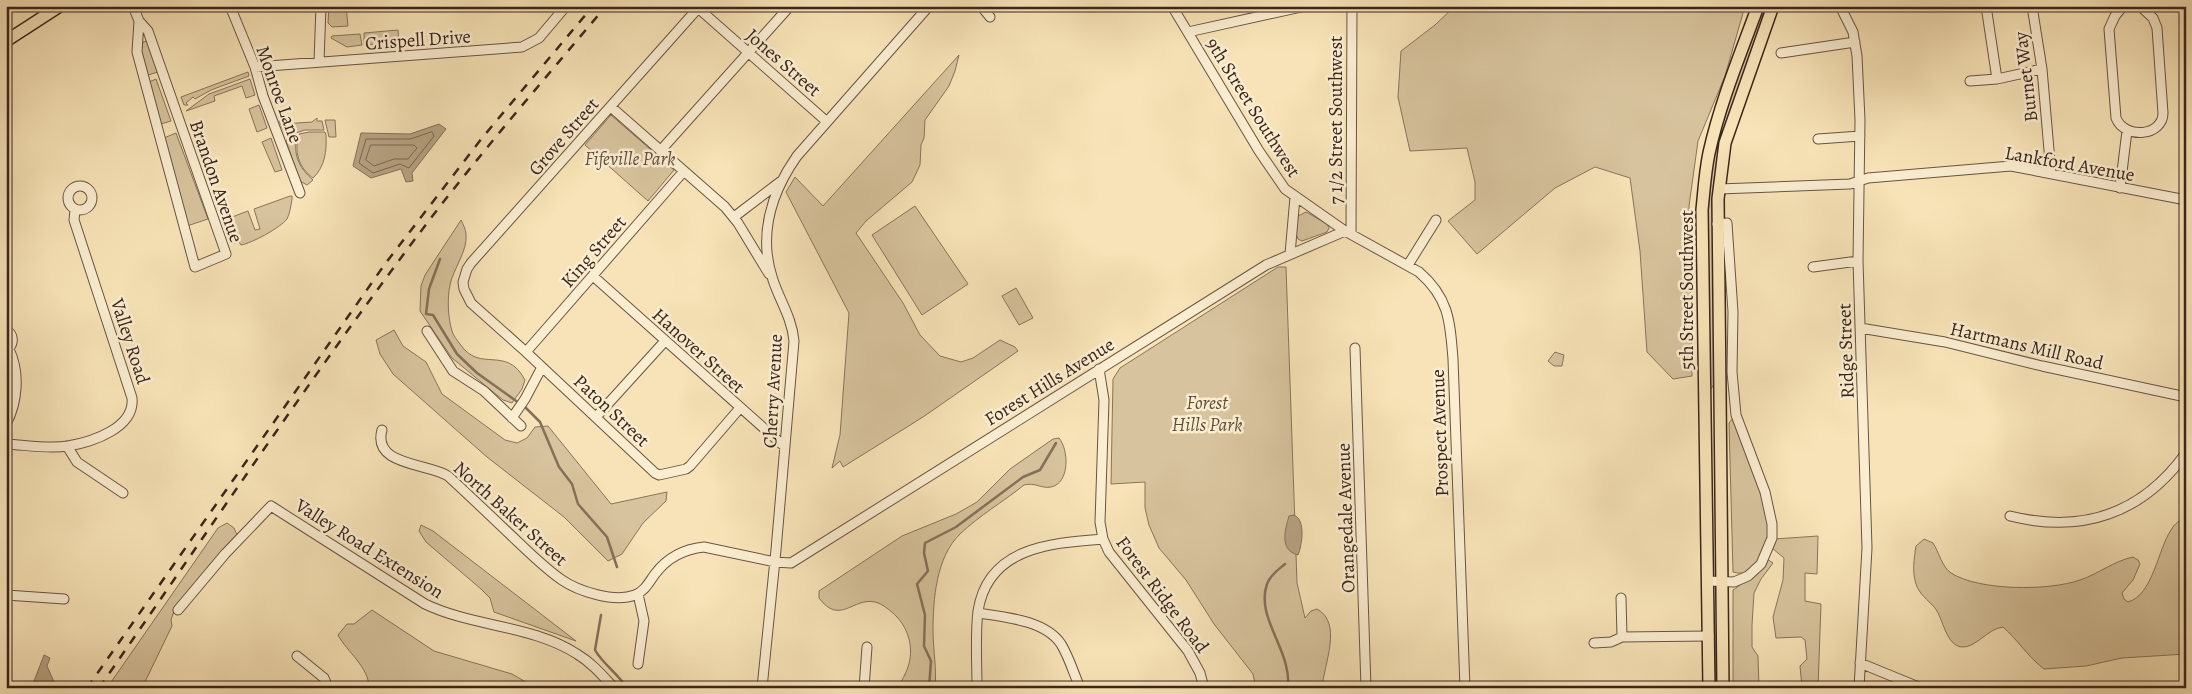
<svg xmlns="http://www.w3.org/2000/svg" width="2192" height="694" font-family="Alegreya,serif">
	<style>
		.green { fill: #d7c39d; stroke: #88745c }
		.water { fill: #b7a282; stroke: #857059 }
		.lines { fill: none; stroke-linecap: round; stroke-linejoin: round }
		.shore { stroke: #78644f; stroke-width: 1 }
		.stream { stroke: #857059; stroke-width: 2.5 }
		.minor-casing { stroke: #695443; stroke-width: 11 }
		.major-casing { stroke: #3a251c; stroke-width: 14 }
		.minor { stroke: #faedd0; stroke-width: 9 }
		.major { stroke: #f7e3b7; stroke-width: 11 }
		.rail { stroke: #3a251c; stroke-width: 2.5; stroke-dasharray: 9 9; stroke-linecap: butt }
		.labels { text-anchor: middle; stroke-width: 5; stroke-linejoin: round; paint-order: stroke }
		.street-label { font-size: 19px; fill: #3a251c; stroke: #faedd0 }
		.park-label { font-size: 19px; font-style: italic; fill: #614c3c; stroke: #faedd0 }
	</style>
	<rect width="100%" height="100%" fill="#f7e3b7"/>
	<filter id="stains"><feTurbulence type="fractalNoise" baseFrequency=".004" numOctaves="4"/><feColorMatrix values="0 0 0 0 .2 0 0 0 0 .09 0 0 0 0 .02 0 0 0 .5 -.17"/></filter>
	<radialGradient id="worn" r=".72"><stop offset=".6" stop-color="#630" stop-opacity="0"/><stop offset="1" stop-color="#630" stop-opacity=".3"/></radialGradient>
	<!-- green -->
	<path class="green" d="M329,6H346L348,26L332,27L328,23Z
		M1455,6H1745L1725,76L1698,141L1689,206L1692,376L1673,379L1647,352L1640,251L1630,178L1595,167L1555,188L1477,254L1448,221L1475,200V182L1467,148L1410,151L1398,97L1401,51L1435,25Z
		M1762,6H1768L1726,126L1716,381L1709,392L1706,212L1708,186L1716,140Z
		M398,30L399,42L364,45V33Z
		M360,34L362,45L347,47L331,38L332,36Z
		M147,41L158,72L148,75L141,50L143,42Z
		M959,55L955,71L949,86L925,120L924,138L921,145L920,165L912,182L866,221L856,233L903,303L920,335L940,356L961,362L973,358L1000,340L1015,347L1018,351L923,417L843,467L840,461L832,468L840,435L849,313L786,192L795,177L823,206Z
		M248,72L249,76L211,90L195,99L193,97L186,103L188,105H184L181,97Z
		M156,79L171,121L161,124L149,82Z
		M250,79L255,95L246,98L242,86L214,96L215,101L186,111L209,94Z
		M259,105L267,128L257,132L249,109Z
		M611,115L674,170L648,201L585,145Z
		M317,118V121H322L324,130H305L286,136L279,121H282L283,124L312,122Z
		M325,120H335L336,137H329Z
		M309,132H325L326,135C327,150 325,167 313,178C298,167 294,151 299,134Z
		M176,133L208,219L187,226L164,138Z
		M297,135C293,154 298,167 313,180L307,185L300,181L286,141L289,137Z
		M271,138L282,170L275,172L262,142Z
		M290,196H292V199C291,205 290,213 287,219C280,228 252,243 241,245L239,242L233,244L224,220L248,211L255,230L260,229L254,209Z
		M915,206L968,284L922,315L872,235Z
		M1306,212L1327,224L1329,228L1327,232L1302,241L1298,239L1296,234L1298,216Z
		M461,220C463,224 466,230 466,234C468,251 453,269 450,285C447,298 448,318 452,331C453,335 457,340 460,344C480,374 506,344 525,380L522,389L512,403L503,400L452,358L420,311L421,286L425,275Z
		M1278,267H1286L1297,583L1305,618L1311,611L1317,609C1343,623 1324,664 1322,688H1256L1253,674L1214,624L1186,580L1159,548L1149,525L1145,508V482L1111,484L1113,379L1120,368Z
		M1016,288L1033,318L1019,325L1002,296Z
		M394,330L403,346L426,362L442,394L505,440L517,443L527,438L535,427L548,426L611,504L667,492L666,501L643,523L622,554L608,561L564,517L487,457L393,374L380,354L376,340Z
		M1555,352L1564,355L1562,366H1554L1548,361Z
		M1733,418C1742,441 1775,514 1770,536C1768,546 1762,556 1756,564C1749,572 1744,575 1733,572L1729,423Z
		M1059,438C1069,450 1070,483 1051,487C1042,489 1035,482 1024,485C1003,502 980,515 960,534C936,557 933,600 933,631C933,650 937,669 935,688H898C901,681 906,674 908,667C914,649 909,630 897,617C891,611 883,604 875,602C853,597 840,626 819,598V591L902,536L956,514L977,502L1010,469L1053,439Z
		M2186,517V654L2122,658L2086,666L2044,669C2028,657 2018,640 2003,627C1987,629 1976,648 1962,647C1946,646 1943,618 1935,608C1928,600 1919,594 1916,584C1912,572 1914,559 1916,546L1924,539L1933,543C1939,552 1942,567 1951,573C1979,591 2049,591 2080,580C2098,574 2114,561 2133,557L2138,560L2140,564L2133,580L2122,593L2124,599L2128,602C2153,595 2158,549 2171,530C2174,524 2180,520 2186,517Z
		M227,523L234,528L237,535L174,611L171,620L172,626L142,688H107L218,528Z
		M421,525L433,531L576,641L494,612L490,598L481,589L426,542L419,531Z
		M1818,536L1817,574L1805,573V601L1821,604L1818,688H1802L1800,666L1807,659L1805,640L1801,637L1776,638L1773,617L1783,580L1784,558L1772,548L1774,539Z
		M1767,559L1773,563L1761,579L1754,593L1752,625V647L1758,656L1759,688H1733V590L1757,573Z
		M372,610L434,651L512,674L536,688H369C369,667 347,652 338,635L347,624H354Z"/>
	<!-- water -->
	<path class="water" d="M439,124L446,129L412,173L413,181L406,182L401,169L371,178L353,166L361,133L410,134Z
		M1294,515C1306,520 1302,545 1298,555C1279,550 1285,530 1289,516Z
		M44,655L50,658L47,666L54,682L46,683V685H43L42,684H33Z"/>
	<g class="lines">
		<!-- shore -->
		<path class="shore" d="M432,132L434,136L409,168L400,164L373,173L359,163L366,139H410Z
			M371,145H414L417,148L408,159H394L374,166L366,160Z"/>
		<!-- stream -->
		<path class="stream" d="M440,259L429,289L426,314L433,315L457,354L477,373L519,403
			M524,406L540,422L559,467L572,484L578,504L607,537L617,567
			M1285,564C1279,569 1270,575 1267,584C1255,618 1292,650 1288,688
			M601,615L595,650C603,664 617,673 627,688
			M929,688L931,661L924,646L925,615L917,584L928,571L924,553L925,543L956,527L1023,477L1040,470L1056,443"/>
		<!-- minor casing -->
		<g class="minor-casing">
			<path id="minor" d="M133,6L139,21L148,31L226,254L195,267L137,52L139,21
				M230,6L255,67L263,96L300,193
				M700,6L471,263L467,269L463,282L464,289L471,303L526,352L655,473L659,475L686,469L690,466L740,408
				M981,6L990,17
				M1172,6L1259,151L1285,189L1345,231L1419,272C1449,298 1450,321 1453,359L1465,688
				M1840,6L1853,32L1857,56L1860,120L1858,261L1867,548L1859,688
				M1986,6L1997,79
				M2032,6L2042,69L2051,173
				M2123,6L2115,16L2109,29L2116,118C2125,140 2163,136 2163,113L2157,28L2153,18L2140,6
				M698,8L826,121
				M1188,32L1306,6
				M1781,53L1855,42
				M319,62L321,6
				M255,67L522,47L539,38L566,6
				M1970,81L1997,79L2042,69
				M611,107L725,207L738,223L769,274
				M1818,139L1860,136
				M661,150L790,6
				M68 198a12 12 0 1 1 24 0a12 12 0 1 1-24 0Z
				M2120,188L2127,131
				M1719,189L1850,184L1868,178L2011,166L2186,200
				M734,217L780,182
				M1351,234L1352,6
				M1290,254L1295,197
				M1408,265L1436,220
				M1813,267L1858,261
				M593,276L785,447
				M1860,328L1945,342L2042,366L2186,397
				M6,330C15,335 14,345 6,351
				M427,331L453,371L484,391L521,426
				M1355,348L1366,688
				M526,352L684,171
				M1099,369L1104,400L1100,522L1103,539L1109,552L1188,651L1200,673L1204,688
				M596,417L665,341
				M512,418L525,399L542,367
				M6,424C18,402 20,372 9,349
				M382,430C372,466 428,463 448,476C472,498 495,520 518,542C532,555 546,569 562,580C578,591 614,603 635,595C645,591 649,582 655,574C667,558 684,549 704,547L775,562L791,563L1266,265L1345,231
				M6,444C26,445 48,449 68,446C92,442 135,428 132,398L74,220L75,209
				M67,446L77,462L123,493
				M2010,516C2082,534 2142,514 2186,453
				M1708,581L1734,582L1748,576L1761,564L1772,538V524L1765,492L1736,415L1732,372L1733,312L1727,223L1717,224
				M6,595L64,599
				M1621,598L1622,637
				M178,610L225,554L271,506L425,604C473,627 532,625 577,654C592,663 602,675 614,688
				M978,613C1004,617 1045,620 1061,644C1069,657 1074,674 1080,688
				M1594,643L1611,642L1622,637L1709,636
				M297,656L324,678L328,688
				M1860,663L1921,688
				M638,664L644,621L638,594
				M762,688L776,550L794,341C792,318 780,301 773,280C758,236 771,193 797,156L929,6
				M864,688L867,647
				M977,688C977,663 975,635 978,611C988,547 1051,543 1103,539"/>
		</g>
		<!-- major casing -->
		<g class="major-casing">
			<path id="major" d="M6,41L60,6
				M1709,688L1702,210C1704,191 1705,172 1709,153C1720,103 1740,55 1758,6
				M1723,688L1718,199L1725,143L1773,6"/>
		</g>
		<!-- minor -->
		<use href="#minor" class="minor"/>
		<!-- major -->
		<use href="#major" class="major"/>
		<!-- rail -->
		<path class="rail" d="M87,688L385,264L482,138L593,6
			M99,688C210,529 317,367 434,214C489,143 548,75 606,6"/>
	</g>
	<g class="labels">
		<!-- street labels -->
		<g class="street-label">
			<text transform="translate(418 39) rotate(-4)" y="7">Crispell Drive</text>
			<text transform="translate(784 62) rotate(41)" y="7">Jones Street</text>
			<text transform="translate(2025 77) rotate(-97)" y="7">Burnet Way</text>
			<text transform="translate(280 94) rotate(70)" y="7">Monroe Lane</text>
			<text transform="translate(1254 107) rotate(58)" y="7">9th Street Southwest</text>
			<text transform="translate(1335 120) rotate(-90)" y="7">7 1/2 Street Southwest</text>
			<text transform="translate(563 136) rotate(-49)" y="7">Grove Street</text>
			<text transform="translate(2070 163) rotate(10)" y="7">Lankford Avenue</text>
			<text transform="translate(217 181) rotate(71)" y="7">Brandon Avenue</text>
			<text transform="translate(593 251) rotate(-49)" y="7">King Street</text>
			<text transform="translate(1686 290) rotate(-90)" y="7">5th Street Southwest</text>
			<text transform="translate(131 341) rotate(72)" y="7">Valley Road</text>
			<text transform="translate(2027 345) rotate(13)" y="7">Hartmans Mill Road</text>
			<text transform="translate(699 350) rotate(42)" y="7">Hanover Street</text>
			<text transform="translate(1845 351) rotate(-92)" y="7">Ridge Street</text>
			<text transform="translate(1049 381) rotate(-32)" y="7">Forest Hills Avenue</text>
			<text transform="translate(772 391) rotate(-87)" y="7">Cherry Avenue</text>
			<text transform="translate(612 410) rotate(43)" y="7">Paton Street</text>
			<text transform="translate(1439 433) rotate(-92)" y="7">Prospect Avenue</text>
			<text transform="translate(511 513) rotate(42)" y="7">North Baker Street</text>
			<text transform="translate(1345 518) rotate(-92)" y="7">Orangedale Avenue</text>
			<text transform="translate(370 548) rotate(32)" y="7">Valley Road Extension</text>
			<text transform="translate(1163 594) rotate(53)" y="7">Forest Ridge Road</text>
		</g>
		<!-- park labels -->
		<g class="park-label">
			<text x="630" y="165">Fifeville Park</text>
			<text x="1207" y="409">Forest<tspan x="1207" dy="22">Hills Park</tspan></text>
		</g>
	</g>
	<!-- margin -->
	<rect width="2192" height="694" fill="none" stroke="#f7e3b7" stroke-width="25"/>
	<rect x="8" y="8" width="2177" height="679" fill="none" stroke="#3a251c" stroke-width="2.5"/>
	<rect x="12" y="12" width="2167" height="669" fill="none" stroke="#3a251c"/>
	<rect width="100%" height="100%" filter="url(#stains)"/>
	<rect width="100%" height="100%" fill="url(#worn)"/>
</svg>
